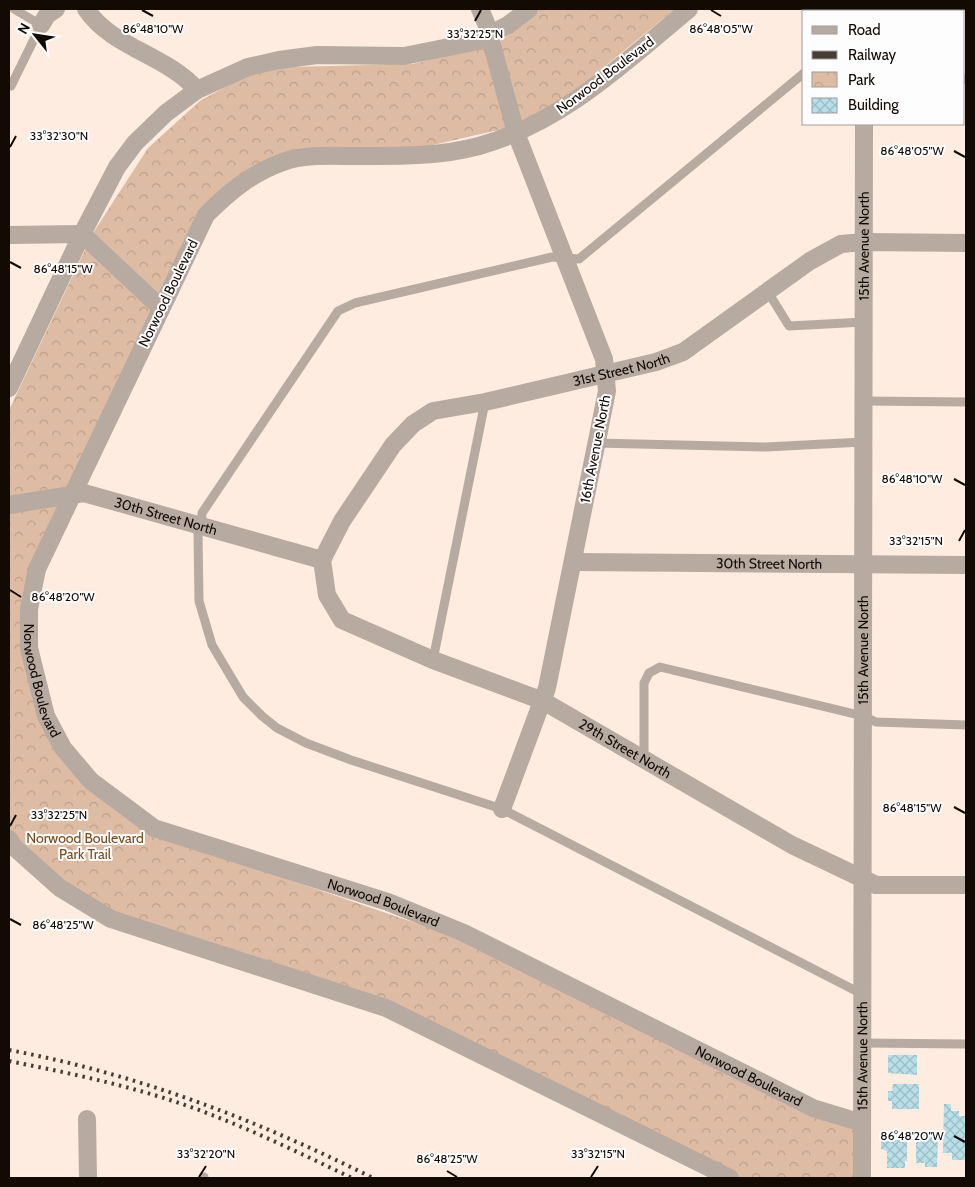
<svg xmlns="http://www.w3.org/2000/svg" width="975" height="1187" font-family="Cabin,sans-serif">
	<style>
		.park { fill: url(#park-crowns) }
		.building { fill: url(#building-cross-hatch) }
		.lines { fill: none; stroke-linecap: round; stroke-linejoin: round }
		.lane { stroke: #b6aaa1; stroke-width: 9 }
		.street { stroke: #b6aaa1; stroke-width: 18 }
		.rail { stroke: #483d36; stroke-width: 4; stroke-dasharray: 2.5 5; stroke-linecap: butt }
		.ticks { fill: none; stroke: #130a04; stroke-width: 2 }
		.labels { text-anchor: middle; stroke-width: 4; stroke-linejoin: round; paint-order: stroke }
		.street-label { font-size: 14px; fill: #130a04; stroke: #fdfdfd }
		.park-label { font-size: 14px; fill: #7a491c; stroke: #fdfdfd }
		.ticks-label { font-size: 12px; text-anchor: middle; fill: #130a04; stroke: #fdfdfd; stroke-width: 4; stroke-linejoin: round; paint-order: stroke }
	</style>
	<defs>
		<pattern id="park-crowns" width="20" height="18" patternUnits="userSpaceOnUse" patternTransform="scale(1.25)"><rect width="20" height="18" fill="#ddbca3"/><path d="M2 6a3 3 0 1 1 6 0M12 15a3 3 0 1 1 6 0" fill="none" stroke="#bda08b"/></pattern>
		<pattern id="building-cross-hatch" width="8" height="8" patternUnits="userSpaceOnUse" patternTransform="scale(1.25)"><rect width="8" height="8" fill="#b8dee8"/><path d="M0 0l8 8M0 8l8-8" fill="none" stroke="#9dbdc5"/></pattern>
	</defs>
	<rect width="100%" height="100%" fill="#fdecdf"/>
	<!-- park -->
	<path class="park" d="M539,9H675L565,99L507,128L411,150L315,149L227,185L30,568L39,720L161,836L465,940L854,1129V1178H730L386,1008L111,919L9,839V410L93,233L148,148L201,100L250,74L287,67L413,64L499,42Z"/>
	<!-- building -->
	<path class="building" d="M888,1055H917V1075L888,1073Z
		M893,1084H919V1109H892V1101H888V1091H892Z
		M944,1104H951V1111H959V1116H966V1160H952V1153H943Z
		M923,1134H938L937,1167H925V1163H916V1137H922Z
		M887,1135H905L907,1137V1161H905V1168H887V1151L881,1149V1141H887Z"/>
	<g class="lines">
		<!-- lane -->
		<path class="lane" d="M804,73L579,259L552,257L355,303L338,311L202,513L201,528L198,533L199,601L212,645L243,697L262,716L277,728L306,743L351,760L502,809L862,994
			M964,79H966
			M11,86L41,25L14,9
			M768,292L789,326L864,322
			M864,401L966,402
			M596,443L766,447L863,442
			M433,660L485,402
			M644,757V683L649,673L660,667L863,716L876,722L966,725
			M862,1043L966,1044
			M203,1178L204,1177"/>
		<!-- street -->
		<g class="street">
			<path d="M86,9C112,48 167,55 197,90"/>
			<path d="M480,9L486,23L516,133L604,359L607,391L547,688L502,809"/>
			<path id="s1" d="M689,9C623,64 563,122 479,146C438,157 397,156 355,156C333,156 304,154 283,162C252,173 230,191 206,215L37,569L29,609V648L46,716L63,748L91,781L154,828L388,902L464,933L813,1108L862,1123"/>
			<path d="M864,11V9"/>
			<path d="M41,25L47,15L56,9"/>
			<path d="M9,235L82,234L161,308"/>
			<path d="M9,388L82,234L117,167L135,143L166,113L197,90L248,67L279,60L317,55L404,56L474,42L508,25L529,9"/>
			<path id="s2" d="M9,505L84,493L322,560"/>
			<path id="s3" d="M322,560L342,521L393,445L413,424L433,411L485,402L656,362L683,352L810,261L841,244L864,242L966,243"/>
			<path id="s4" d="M322,560L327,595L342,620L433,660L543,701L792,845L876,885H966"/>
			<path id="s5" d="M573,562L966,565"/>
			<path d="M9,839L14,847L60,888L111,919L386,1008L730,1178"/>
			<path d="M87,1119L88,1178"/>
			<path id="s6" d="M862,1178L864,124"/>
		</g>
		<!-- rail -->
		<path class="rail" d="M9,1050C137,1074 257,1120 373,1178
			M9,1061C79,1075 151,1090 217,1117C263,1135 308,1157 352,1178"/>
	</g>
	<!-- ticks -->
	<path class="ticks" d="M142,10L153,16M711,10L721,16M475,21L481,10M10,147L16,136M954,151L965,157M10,262L21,268M954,479L965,485M959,541L965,530M10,590L21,597M954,807L965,813M10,826L16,815M10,919L21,925M954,1136L965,1142M447,1171L457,1177M199,1177L206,1166M591,1177L598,1166"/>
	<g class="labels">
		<!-- street labels -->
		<g class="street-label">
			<text transform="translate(605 75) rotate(-37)" y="5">Norwood Boulevard</text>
			<text dy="5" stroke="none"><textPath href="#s6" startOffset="932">15th Avenue North</textPath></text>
			<text transform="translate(168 293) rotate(-64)" y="5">Norwood Boulevard</text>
			<text dy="5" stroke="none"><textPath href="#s3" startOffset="381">31st Street North</textPath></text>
			<text transform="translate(595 449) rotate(-79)" y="5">16th Avenue North</text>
			<text dy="5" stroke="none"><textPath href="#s2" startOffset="161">30th Street North</textPath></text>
			<text dy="5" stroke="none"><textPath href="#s5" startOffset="196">30th Street North</textPath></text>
			<text dy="5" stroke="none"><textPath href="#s6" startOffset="528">15th Avenue North</textPath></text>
			<text dy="5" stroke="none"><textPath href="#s1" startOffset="1051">Norwood Boulevard</textPath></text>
			<text dy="5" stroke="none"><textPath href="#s4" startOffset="376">29th Street North</textPath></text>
			<text dy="5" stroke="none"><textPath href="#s1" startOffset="1486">Norwood Boulevard</textPath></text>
			<text dy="5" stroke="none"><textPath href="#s6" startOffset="122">15th Avenue North</textPath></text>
			<text dy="5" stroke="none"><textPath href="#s1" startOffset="1891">Norwood Boulevard</textPath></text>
		</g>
		<!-- park labels -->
		<g class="park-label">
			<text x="85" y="843">Norwood Boulevard<tspan x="85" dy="16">Park Trail</tspan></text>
		</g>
	</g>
	<g class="ticks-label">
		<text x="153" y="33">86°48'10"W</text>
		<text x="721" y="33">86°48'05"W</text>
		<text x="475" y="38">33°32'25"N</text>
		<text x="59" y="140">33°32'30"N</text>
		<text x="912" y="155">86°48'05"W</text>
		<text x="63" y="273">86°48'15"W</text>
		<text x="912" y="483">86°48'10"W</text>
		<text x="916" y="545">33°32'15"N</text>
		<text x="63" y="601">86°48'20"W</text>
		<text x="912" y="812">86°48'15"W</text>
		<text x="59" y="819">33°32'25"N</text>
		<text x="63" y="929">86°48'25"W</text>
		<text x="912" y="1140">86°48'20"W</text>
		<text x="206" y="1158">33°32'20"N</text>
		<text x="598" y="1158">33°32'15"N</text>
		<text x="447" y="1163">86°48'25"W</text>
	</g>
	<!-- border -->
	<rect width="975" height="1187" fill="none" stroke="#130a04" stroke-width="20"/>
	<!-- legend -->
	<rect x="802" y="10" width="162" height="115" fill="#fdfdfd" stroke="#9f9c99"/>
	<rect x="812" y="26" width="25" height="8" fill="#b6aaa1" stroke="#9f9c99"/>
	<text x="848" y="35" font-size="15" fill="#130a04">Road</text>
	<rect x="812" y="51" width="25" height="8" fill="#483d36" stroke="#9f9c99"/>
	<text x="848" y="60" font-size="15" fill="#130a04">Railway</text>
	<rect x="812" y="72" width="25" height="15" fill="url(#park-crowns)" stroke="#9f9c99"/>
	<text x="848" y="85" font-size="15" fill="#130a04">Park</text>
	<rect x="812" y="98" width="25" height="15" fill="url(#building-cross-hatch)" stroke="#9f9c99"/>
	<text x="848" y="110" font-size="15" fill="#130a04">Building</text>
	<!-- north arrow -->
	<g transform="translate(35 35) rotate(300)" stroke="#fdfdfd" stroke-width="4" paint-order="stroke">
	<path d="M0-4L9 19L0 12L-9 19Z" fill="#130a04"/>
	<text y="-8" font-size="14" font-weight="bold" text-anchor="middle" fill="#130a04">N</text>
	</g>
</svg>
